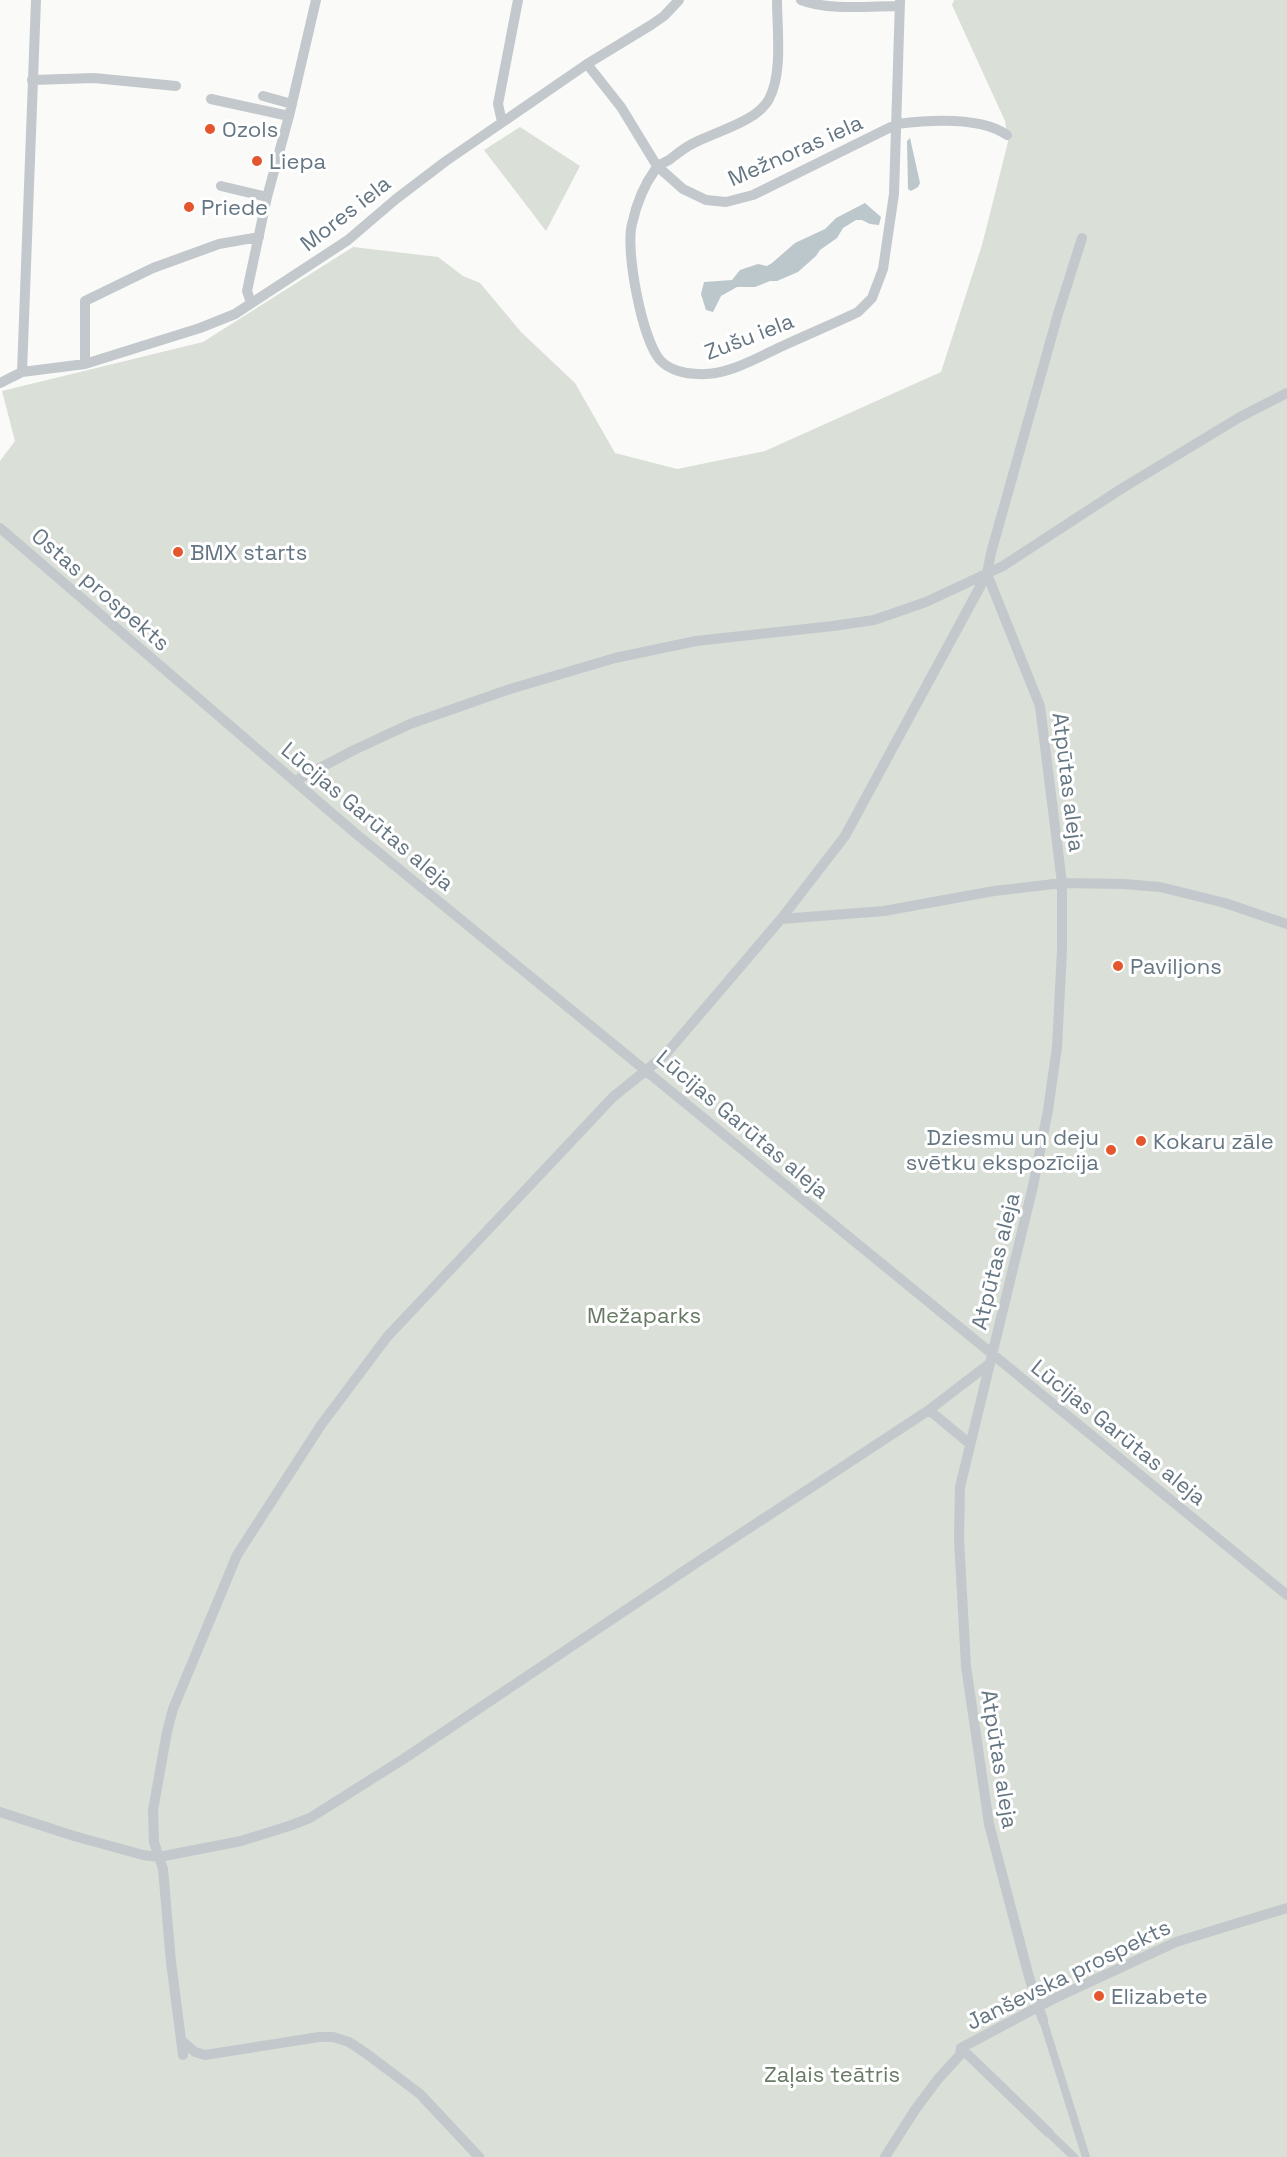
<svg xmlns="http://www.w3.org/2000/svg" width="1287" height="2157" font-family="'Space Grotesk',sans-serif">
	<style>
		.green { fill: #dadfd7 }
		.water { fill: #bbc7cb }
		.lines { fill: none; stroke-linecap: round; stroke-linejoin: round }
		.pedestrian { stroke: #c3c8cc; stroke-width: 8 }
		.minor { stroke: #c3c8cc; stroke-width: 10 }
		.poi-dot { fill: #e4572e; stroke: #fff; stroke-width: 2 }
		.labels { text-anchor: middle; stroke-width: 6; stroke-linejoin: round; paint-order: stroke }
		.poi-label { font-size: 22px; fill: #657683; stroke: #fff; text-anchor: start }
		.street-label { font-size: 22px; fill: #657683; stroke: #fff }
		.park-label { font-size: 22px; fill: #687a64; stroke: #fff }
	</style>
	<rect width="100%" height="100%" fill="#fafaf8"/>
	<!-- green -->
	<path class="green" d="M954,0H1287V2157H0V461L15,441L2,391L203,342L353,247L438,257L463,276L480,283L521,332L575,383L615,453L677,469L765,451L941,372L982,245L1008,142L1005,121L952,5Z
		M520,127L580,166L546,231L484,150Z"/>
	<!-- water -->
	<path class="water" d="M910,138L920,183L918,187L911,191L908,189L907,141Z
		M865,203L881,217L879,225L870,224L862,220H856L843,228L837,238L820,250L816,256L798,272L777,281H770L755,287H737L721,296L713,312L706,310L701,294L704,282L732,280L740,270L758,264L767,266L772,263L795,243L825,229L836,218Z"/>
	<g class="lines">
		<!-- pedestrian -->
		<path class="pedestrian" d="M1043,2020L1086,2157
			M1049,2133L1074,2157"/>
		<!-- minor -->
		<path class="minor" d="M777,0C777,29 783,73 769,99C757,122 714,132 692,144C684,148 677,154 669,160C664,163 658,164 655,170C644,185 636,206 632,224C625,250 642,339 660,360C669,370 685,374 698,374C728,376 760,356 787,344C811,333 835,323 858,312L872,298L883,269L894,194L900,0
			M801,0C829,11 870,6 900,6
			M587,64L621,107L657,166L683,189L706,200L726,202L753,195L897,124C929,120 980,116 1007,135
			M32,80L94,78L176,86
			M263,96L292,104
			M211,99L289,116
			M502,122L498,104L518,0
			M221,186L267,197
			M251,303L247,291L267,197L289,116L316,0
			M85,364V301L153,268L219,244L259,237
			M22,372L36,0
			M0,383L22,372L85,364L200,328L235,314L348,240L396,199L446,161L587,64L651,25L664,16L679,0
			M0,528L355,833L1287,1595
			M987,574L1040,706L1062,883V950L1057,1047L1048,1110L1033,1186L960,1487L959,1539L966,1666L989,1824L1029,1977L1043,2020
			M295,781L354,750L410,724L510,689L615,658L696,641L833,626L874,620L926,602L1003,566L1121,489L1240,417L1287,393
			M781,919L884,911L994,891L1062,883L1124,884L1160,887L1225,903L1287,924
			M929,1410L970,1444
			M0,1812L74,1836L143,1855L159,1857L241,1841L289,1826L310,1818L405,1758L696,1563L929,1410L989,1364
			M182,2041L195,2052L205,2055L319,2037H333L349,2042L367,2054L420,2094L479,2157
			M961,2048L1049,2133
			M183,2055L171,1962L163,1869L154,1842L153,1810L167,1732L173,1709L237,1555L321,1425L387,1337L613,1097L665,1055L781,919L845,836L987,574L991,553L1058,314L1082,238
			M885,2157L915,2110L938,2079L960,2055L961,2048L1053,1999L1176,1942L1287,1908"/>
	</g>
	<!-- markers -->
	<g class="poi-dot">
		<circle cx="210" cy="129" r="6"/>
		<circle cx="257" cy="161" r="6"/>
		<circle cx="189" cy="207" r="6"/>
		<circle cx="178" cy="552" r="6"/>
		<circle cx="1118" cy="966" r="6"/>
		<circle cx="1141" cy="1141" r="6"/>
		<circle cx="1111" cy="1150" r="6"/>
		<circle cx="1099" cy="1996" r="6"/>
	</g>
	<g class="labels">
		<!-- poi labels -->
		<g class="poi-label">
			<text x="222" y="137">Ozols</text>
			<text x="269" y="169">Liepa</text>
			<text x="201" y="215">Priede</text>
			<text x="190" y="560">BMX starts</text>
			<text x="1130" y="974">Paviljons</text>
			<text x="1099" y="1145" text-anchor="end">Dziesmu un deju<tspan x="1099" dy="25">svētku ekspozīcija</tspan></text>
			<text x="1153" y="1149">Kokaru zāle</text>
			<text x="1111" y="2004">Elizabete</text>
		</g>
		<!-- street labels -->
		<g class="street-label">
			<text transform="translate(795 150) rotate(-24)" y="8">Mežnoras iela</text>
			<text transform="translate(345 213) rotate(-38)" y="8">Mores iela</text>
			<text transform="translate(749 336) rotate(-21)" y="8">Zušu iela</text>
			<text transform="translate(101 589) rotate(41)" y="8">Ostas prospekts</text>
			<text transform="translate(1069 782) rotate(83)" y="8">Atpūtas aleja</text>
			<text transform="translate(368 816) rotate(40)" y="8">Lūcijas Garūtas aleja</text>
			<text transform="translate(743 1124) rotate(40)" y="8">Lūcijas Garūtas aleja</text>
			<text transform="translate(995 1261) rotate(-76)" y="8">Atpūtas aleja</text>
			<text transform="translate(1119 1432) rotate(39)" y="8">Lūcijas Garūtas aleja</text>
			<text transform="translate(1000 1759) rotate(81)" y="8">Atpūtas aleja</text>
			<text transform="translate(1068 1974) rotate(-26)" y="8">Janševska prospekts</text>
		</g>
		<!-- park labels -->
		<g class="park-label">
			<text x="644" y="1323">Mežaparks</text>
			<text x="832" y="2082">Zaļais teātris</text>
		</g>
	</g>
</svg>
